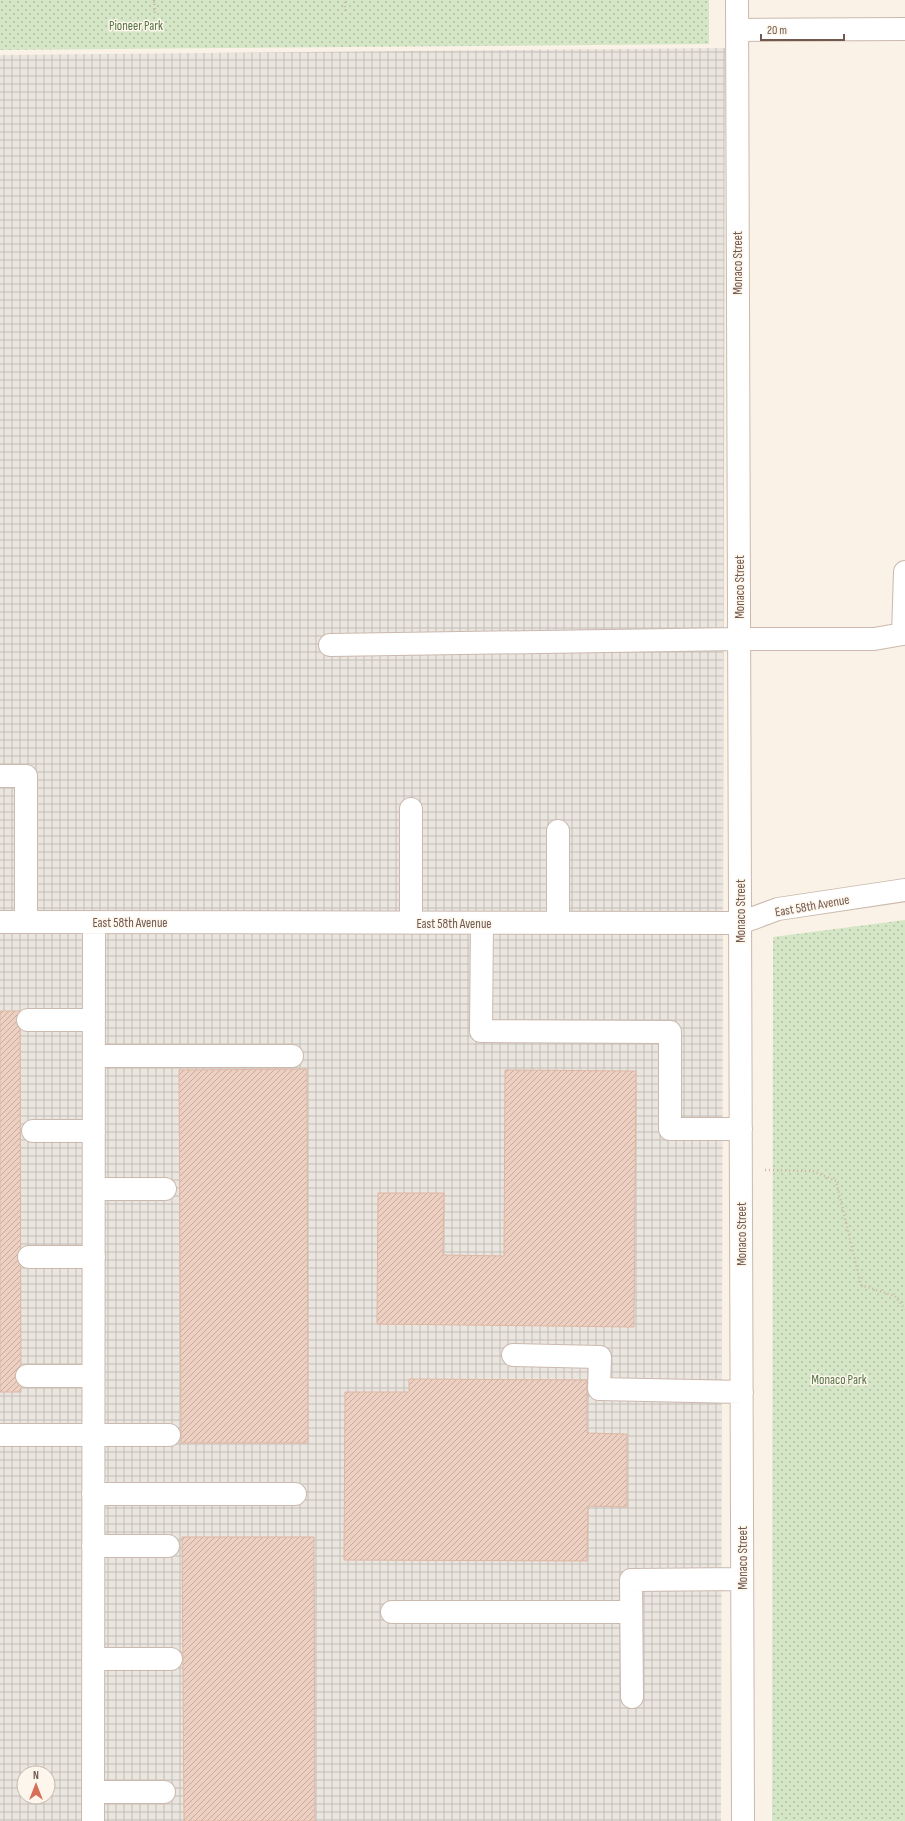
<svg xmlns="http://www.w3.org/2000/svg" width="905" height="1821" font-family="'Sofia Sans Condensed',sans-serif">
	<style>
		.industrial { fill: url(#industrial-grid); fill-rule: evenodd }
		.park { fill: url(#park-dots) }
		.building { fill: url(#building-hatch); stroke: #deb7a3 }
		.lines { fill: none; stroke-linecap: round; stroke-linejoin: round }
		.minor-casing { stroke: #cbb9ae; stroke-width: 24 }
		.path { stroke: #d2b4a4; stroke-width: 2.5; stroke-dasharray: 1 3; stroke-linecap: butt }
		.minor { stroke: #fff; stroke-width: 22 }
		.labels { text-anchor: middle; stroke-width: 3; stroke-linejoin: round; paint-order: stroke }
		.park-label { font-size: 13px; fill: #567647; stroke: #fdf6ec }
		.street-label { font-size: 13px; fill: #71594e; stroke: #fdf6ec }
	</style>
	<defs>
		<pattern id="industrial-grid" width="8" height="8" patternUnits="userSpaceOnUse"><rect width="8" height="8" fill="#ebe5e0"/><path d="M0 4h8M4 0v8" fill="none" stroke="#c3bdb8"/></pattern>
		<pattern id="park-dots" width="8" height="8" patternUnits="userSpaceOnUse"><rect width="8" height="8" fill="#d5e6c6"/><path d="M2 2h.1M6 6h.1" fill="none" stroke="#b1bda3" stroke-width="1.8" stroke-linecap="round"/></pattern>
		<pattern id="building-hatch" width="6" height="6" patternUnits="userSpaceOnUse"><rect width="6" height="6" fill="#edd0c1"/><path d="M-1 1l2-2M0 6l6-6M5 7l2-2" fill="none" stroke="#c4ac9f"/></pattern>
	</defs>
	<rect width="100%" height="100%" fill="#faf2e6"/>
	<!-- industrial -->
	<path class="industrial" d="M725,48L721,1821H0V55ZM24,1773H48V1797H24Z"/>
	<!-- park -->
	<path class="park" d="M0,0H709V44L0,50Z
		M905,920V1821H772L773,937Z"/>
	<!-- building -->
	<path class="building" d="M0,1011H20L21,1392H0Z
		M307,1069L308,1443H181L179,1070Z
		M505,1070L636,1071L634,1327L377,1324L378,1193H444L443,1255L504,1256Z
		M409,1379L587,1380V1433L627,1434V1507L588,1506L587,1561L344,1560L345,1392H409Z
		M182,1537H314L315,1821H184Z"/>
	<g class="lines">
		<!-- minor casing -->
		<g class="minor-casing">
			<path id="minor" d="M737,0L743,1821
				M737,30L905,29
				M330,645L739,639H874L903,634L905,572
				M0,776H26V922
				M411,809V923
				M0,922L740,923L778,909L905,890
				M482,923L481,1031L670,1032V1129H741
				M558,923V831
				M28,1020H94
				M94,1056H292
				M33,1131H94
				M94,1189H165
				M29,1257H94
				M513,1355L600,1357L599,1389L742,1392
				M27,1376H93
				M0,1435H169
				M93,1494H295
				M93,1546H168
				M392,1612H631
				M93,1659H171
				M632,1697L631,1580L742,1579
				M93,1792H164
				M93,1821L94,922"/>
		</g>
		<!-- path -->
		<path class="path" d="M154,0L155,13
			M345,11V0
			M765,1170L813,1171L836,1181L861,1285L895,1296L905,1309"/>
		<!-- minor -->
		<use href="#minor" class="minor"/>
	</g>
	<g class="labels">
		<!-- park labels -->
		<g class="park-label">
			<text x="136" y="30">Pioneer Park</text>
			<text x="839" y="1384">Monaco Park</text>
		</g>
		<!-- street labels -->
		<g class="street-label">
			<text transform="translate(737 263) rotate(-90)" y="5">Monaco Street</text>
			<text transform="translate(739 587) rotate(-90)" y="5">Monaco Street</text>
			<text transform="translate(812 905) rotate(-10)" y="5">East 58th Avenue</text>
			<text transform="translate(740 911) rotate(-90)" y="5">Monaco Street</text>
			<text x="130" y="927">East 58th Avenue</text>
			<text x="454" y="928">East 58th Avenue</text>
			<text transform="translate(741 1234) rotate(-90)" y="5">Monaco Street</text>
			<text transform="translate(742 1558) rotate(-90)" y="5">Monaco Street</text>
		</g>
	</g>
	<!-- north arrow -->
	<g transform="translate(36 1785)"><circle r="19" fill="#fdf6ec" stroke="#c5b7ad"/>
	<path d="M0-3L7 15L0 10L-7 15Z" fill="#d86e57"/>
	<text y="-6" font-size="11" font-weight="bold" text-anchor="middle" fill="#71594e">N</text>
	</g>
	<!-- scale -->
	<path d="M761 34v6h83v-6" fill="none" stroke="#71594e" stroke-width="2"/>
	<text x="767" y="34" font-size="12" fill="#71594e" stroke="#fdf6ec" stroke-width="3" paint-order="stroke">20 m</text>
</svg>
